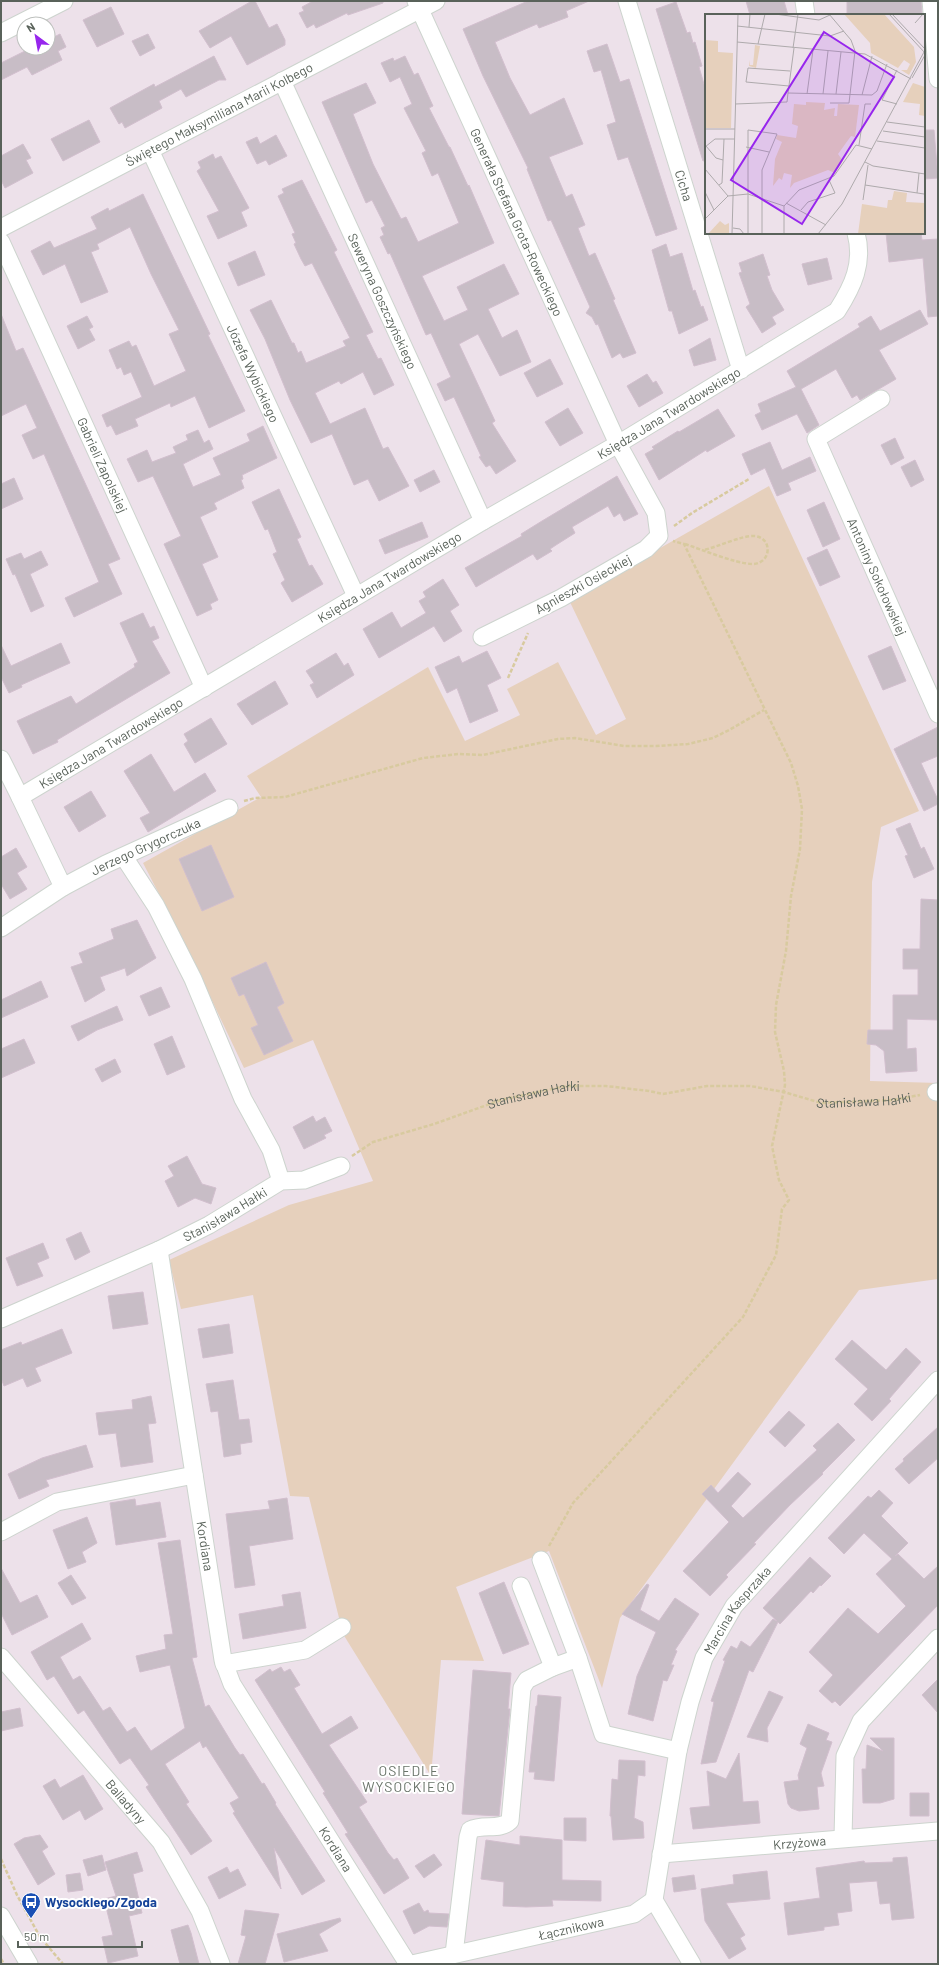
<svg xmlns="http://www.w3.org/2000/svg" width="939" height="1965" font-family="Barlow,sans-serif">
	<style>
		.green { fill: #e6d0bc }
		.building { fill: #c8bdc6; stroke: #d2bfce }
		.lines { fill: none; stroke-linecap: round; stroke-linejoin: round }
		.minor-casing { stroke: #cdd4ce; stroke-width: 19 }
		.path { stroke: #d8ca9f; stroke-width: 2.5; stroke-dasharray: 4 2; stroke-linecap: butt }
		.minor { stroke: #fff; stroke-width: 17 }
		.labels { text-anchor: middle; stroke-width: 4; stroke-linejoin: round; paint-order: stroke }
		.street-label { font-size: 13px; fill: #59625a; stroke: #fff }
		.transit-label { font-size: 13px; font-weight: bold; fill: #164399; stroke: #fff; text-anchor: start }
		.neighbourhood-label { font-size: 14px; letter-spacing: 1px; fill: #6a746a; stroke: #fff }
		.inset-road { fill: none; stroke: #aeaaac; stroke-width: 1 }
		.view { fill: #9726ed; fill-opacity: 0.15; stroke: #9726ed; stroke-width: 2 }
		.inset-edge { fill: none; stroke: #59625a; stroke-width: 2 }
	</style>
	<rect width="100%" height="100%" fill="#ede1ea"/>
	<!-- green -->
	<path class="green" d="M769,486L919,811L881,827L872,882L870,1081L938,1083V1279L859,1290L620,1618L602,1688L549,1551L456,1587L484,1661L441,1660L431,1776L343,1634L309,1497L290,1496L253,1295L181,1309L169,1260L289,1205L373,1181L313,1040L244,1068L186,946L143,863L261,797L247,776L428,667L465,741L520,715L507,689L558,662L596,735L626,719L569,600Z"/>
	<!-- building -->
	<path class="building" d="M252,1H255L269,28L277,24L285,40V45L247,65L231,36L210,48L199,31Z
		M313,1H383V3L348,15L347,13L316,28L314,24L307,28L299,13L304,11L302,7Z
		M528,1H589L566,11L568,17L539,28L537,24L495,42L510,78L530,115L564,98L583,144L549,157L566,197L572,194L585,225L578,228L589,256L595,253L615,299L613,300L636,353L623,358L620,353L612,358L598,324L596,325L592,317L586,313L590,307L551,220L548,221L527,169L528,168L483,76L463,29Z
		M746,1H784L788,15H750Z
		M847,1H921L922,15H847Z
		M676,2L687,33L690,32L693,43L695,42L702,66L699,67L706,91V160L703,161L656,9Z
		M111,7L124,34L97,47L83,20Z
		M60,34L66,47L58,51L62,60L32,75L27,67L1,80V63L31,48H48V40Z
		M148,34L155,48L140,56L132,41Z
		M607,44L620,82L629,79L677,229L656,236L628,157L618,160L607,125L616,122L601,70L594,72L587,51Z
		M214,56L226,80H219L186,97L181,89L159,101L162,108L125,128L122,122L119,124L110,108L154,84L155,87Z
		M405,56L414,75L418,73L433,106L429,108L449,147H450L468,186L469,185L494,243L422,276L444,321L468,310L457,287L504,264L519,294L488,309L502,338L517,330L531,362L500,376L478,334L459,344L495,421L492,423L516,461L496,474L490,465L486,467L479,457L481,456L454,397L445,401L437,384L451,377L431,333L426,335L390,253L388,254L380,237L384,235L381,228L385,226L372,200L366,203L322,102L366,83L376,103L353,114L373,164L401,219L406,217L418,242L459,223L438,173L432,176L422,153L426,151L404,108L412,104L400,77L390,82L381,63L393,58L394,61Z
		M89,120L100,142L63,161L51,139Z
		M924,130H934L938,178L924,179Z
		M276,135L287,156L269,165L266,160L257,164L246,142L257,137L260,144Z
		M23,144L31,158L26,160L33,173L5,188L1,180V156Z
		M213,154L215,159L221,156L249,208L241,212L247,226L218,239L207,216L219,211L197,171L201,168L198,162Z
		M302,180L337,250L334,252L373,332L366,335L378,359L381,358L394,385L374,395L363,372L341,384L339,381L315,393L330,424L365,408L383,449L388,447L409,486L379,501L368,479L354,485L332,434L311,443L290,400L265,339L250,310L271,300L292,343H294L298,353L301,351L306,363L346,346L343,341L350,338L312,263L305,266L301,259L294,244L296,243L292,234L295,233L278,196L284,193L282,189Z
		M143,194L210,334L208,335L245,411L209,428L195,396L171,407L170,403L135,419L138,426L116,435L111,425L107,427L102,415L142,397L131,372L124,375L121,367L117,369L109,350L129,341L132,347L136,345L154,386L186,371L169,334L179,330L151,274L130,227L97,244L99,249L91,252L108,292L81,303L65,264L43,275L31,251L50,241L54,248L97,229L91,217L108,208L109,211Z
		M886,233H921L922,240L938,239V316L928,317L923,258L889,262Z
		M666,244L670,257L682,253L693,291L695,290L701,307L703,306L708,320L679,334L672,311H669L652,250Z
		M255,251L265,275L238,286L228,263Z
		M763,254L770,275L767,276L772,290L784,310L772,317L776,324L762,333L746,307L750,304L739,273L742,272L739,263Z
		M827,258L832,279L808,285L802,264Z
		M920,310L928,324L879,350L896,379L860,400L857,395L852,398L836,369L801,389L819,425L807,433L797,414L762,430L755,415L761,412L758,404L796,387L787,371L860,327L858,324L871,316L880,331Z
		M1,314L16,351L23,348L120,559L108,564L122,594L74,617L65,598L99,582L44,454L33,459L22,435L37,428L26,404L1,416Z
		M87,316L93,327L89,329L95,340L78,349L67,326Z
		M710,338L716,360L694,366L689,350Z
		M550,359L563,384L537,397L524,373Z
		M647,374L653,383L656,381L663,393L639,407L627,386Z
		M568,408L583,433L560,446L545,422Z
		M718,409L735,436L707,452L706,450L659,480L645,454L654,449L652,447L678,431L679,432Z
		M263,426L277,458L242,475L243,479L241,480L244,488L214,503L217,509L200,517L218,557L202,564L218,600L210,604L212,609L197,616L164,544L181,536L153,476L138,482L127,459L147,450L152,462L176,453L173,447L188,440L186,435L198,430L204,443L209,440L213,449L183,464L193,487L221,475L213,458L250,441L247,434Z
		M895,438L904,458L891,465L881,445Z
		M770,442L782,470L810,457L816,471L788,483L791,490L777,496L765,468L751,475L742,454Z
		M915,460L924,480L911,487L901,467Z
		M434,470L440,482L420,492L414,480Z
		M617,476L638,514L624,521L620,513L614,517L608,506L572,527L575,533L556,545L550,549L552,551L537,560L533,554L476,587L465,568L522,536L521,534L542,521Z
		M14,478L23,499L1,509V484Z
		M279,489L301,537L297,539L309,566L312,565L323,584L292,602L281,583L285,580L273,554L277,552L268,529L265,530L252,502Z
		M824,502L840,539L823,547L807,510Z
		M422,522L428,537L385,554L379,540Z
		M827,549L840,577L820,586L807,558Z
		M41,551L48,565L30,574L44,606L31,612L15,574L13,575L6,559L21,553L24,559Z
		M443,579L459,605L450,611L462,631L444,642L434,626L379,658L363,629L392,612L401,628L426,613L419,601L426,597L423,592Z
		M143,613L150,628L154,626L159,638L152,641L170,673L57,740L58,742L33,754L17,721L71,696L76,704L135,667L134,664L138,662L120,623Z
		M61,643L70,663L21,685L22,687L9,693L1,677V645L11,666Z
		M891,646L906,681L883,690L868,656Z
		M487,651L501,678L487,685L498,711L470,723L457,688L447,693L435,667L459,656L462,663Z
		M336,653L344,666L348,663L354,675L317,698L310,685L314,683L306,671Z
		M275,681L288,704L252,725L237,704Z
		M211,718L227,744L195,763L184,744L188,741L184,734Z
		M938,727V756L921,763L938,800V804L924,811L894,749Z
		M151,754L174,792L205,773L216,791L148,832L140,818L150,813L124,771Z
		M91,791L106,816L79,832L64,807Z
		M910,823L921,849L924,847L934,869L914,878L905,856L908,855L896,829Z
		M211,845L234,897L202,911L179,859Z
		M16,848L27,867L17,873L27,889L10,899L1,884V857Z
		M921,899L938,900V1020L907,1019V1049L916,1048L917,1071L886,1073L884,1051L876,1045L867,1044L868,1030H893V995H918V969H903V949H920Z
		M137,920L156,958L127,976L125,968L100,977L105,990L85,1002L71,967L83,963L79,953L114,939L111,929Z
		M266,962L284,1003L277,1007L293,1041L264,1055L251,1028L258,1025L244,994L239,996L231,978Z
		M41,981L48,997L1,1018V1000Z
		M161,987L170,1007L149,1016L140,996Z
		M117,1006L123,1020L97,1030L78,1041L71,1026Z
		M172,1036L185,1067L167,1075L154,1044Z
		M24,1039L35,1063L1,1078V1049Z
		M115,1059L121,1072L102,1082L95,1069Z
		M313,1116L316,1122L325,1117L332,1131L324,1135L326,1138L304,1149L293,1127Z
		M187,1156L202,1184L216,1188L211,1204L195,1198L178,1207L165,1181L174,1176L168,1166Z
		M81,1232L90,1252L75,1260L66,1239Z
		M43,1243L49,1258L37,1263L43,1276L17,1286L6,1258Z
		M143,1292L148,1324L113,1329L108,1296Z
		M229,1324L233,1353L203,1358L198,1329Z
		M62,1329L72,1353L35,1368L41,1381L27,1387L23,1378L4,1386L1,1378V1350L21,1342L22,1345Z
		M852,1340L886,1370L906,1348L921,1362L889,1399L891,1401L872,1421L854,1404L868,1389L835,1359Z
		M233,1380L239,1420L249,1419L252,1442L240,1444L241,1454L224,1457L218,1411L211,1412L206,1384Z
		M151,1396L156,1423L148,1424L153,1462L121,1467L116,1433L99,1435L96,1413L133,1409L132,1400Z
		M789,1411L805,1425L785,1447L769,1432Z
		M838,1423L855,1440L822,1473L823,1474L790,1505L754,1543L756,1544L726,1575L728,1577L710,1596L683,1571L729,1522L702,1494L711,1485L718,1493L738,1472L751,1484L731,1506L743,1518L817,1450L813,1446Z
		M938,1427V1458L909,1484L895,1469L904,1461L903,1459Z
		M86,1445L93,1467L46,1480L49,1486L19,1499L8,1474L42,1458Z
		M879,1490L893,1503L881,1516L908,1543L895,1556L898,1554L924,1579L938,1566V1605L840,1706L835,1701L832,1703L819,1691L833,1675L809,1652L848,1608L878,1634L906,1606L876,1574L892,1559L864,1533L844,1554L828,1538L868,1496L871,1498Z
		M287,1498L293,1539L249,1546L255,1585L235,1588L226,1514L270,1509L268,1501Z
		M135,1499L136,1506L160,1502L166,1537L116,1545L110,1503Z
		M87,1517L97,1543L82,1552L86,1562L68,1569L53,1530Z
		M180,1540L197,1657L192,1658L205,1707L209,1705L235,1748L240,1755L243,1754L262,1784L264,1783L276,1803L275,1804L325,1881L302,1895L274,1848L281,1889L233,1813L235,1812L230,1803L239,1798L206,1746L203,1748L200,1741L165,1764L189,1802L186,1804L212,1841L191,1855L146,1787L149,1785L130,1758L120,1764L84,1710L78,1714L54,1676L47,1680L31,1652L82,1623L91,1639L60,1657L73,1680L80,1676L103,1711L110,1707L127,1732L135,1727L151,1751L185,1728L170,1665L140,1672L136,1656L166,1649L164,1635L173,1634L158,1543Z
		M810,1557L831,1576L821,1586L820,1585L813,1593L811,1591L780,1624L778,1622L753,1672L749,1670L716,1762L701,1764L714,1702L711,1701L725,1661L723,1660L731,1646L737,1649L741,1641L750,1647L773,1619L777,1621L763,1608Z
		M1,1568L20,1603L37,1595L48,1617L12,1635L1,1613Z
		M71,1575L86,1598L72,1605L58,1583Z
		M504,1582L529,1644L503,1654L479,1593Z
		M647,1584L649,1585L640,1610L659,1621L675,1598L699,1614L675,1650L677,1651L671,1665H674L667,1681L663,1680L653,1721L628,1714L637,1676L656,1632L622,1614Z
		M300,1592L306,1628L243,1639L239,1614L284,1606L282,1595Z
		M281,1667L284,1672L290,1669L300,1685L294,1688L322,1734L351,1716L358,1728L329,1745L367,1802L359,1807L388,1853L394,1860L397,1858L409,1878L384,1894L345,1834L348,1833L323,1793L325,1792L255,1680L270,1669L272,1672Z
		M473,1670L511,1673L508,1709H510L499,1816L462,1814Z
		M938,1679V1713L922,1695Z
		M769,1691L783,1697L767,1728L768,1742L747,1737Z
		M538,1695L561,1697L554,1781L534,1779L535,1772H529L536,1706H537Z
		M20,1708L23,1726L1,1731V1712Z
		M808,1724L829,1733L826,1740L832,1742L821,1773L824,1786L817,1787L819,1809L799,1811L791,1808L788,1804L784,1782L799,1780L798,1775L807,1748L800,1744Z
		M870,1738H894V1799L880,1803H863L862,1769H866L867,1745L883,1751Z
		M739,1753L743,1802L758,1801L760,1823L693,1829L690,1808L710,1806L707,1771L726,1779Z
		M619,1760L645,1761V1776L638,1775L634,1818L643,1822L644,1838L613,1840L611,1816H610L612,1779L618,1780Z
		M83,1775L103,1809L85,1820L80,1810L63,1820L43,1786L55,1779L60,1788Z
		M910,1793H929V1816H910Z
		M564,1818H586V1841L564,1840Z
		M40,1835L48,1847L42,1851L55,1874L38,1885L14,1844L24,1838Z
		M520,1836L562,1840V1880L601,1881V1901L552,1900L553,1906L526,1907L503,1906L504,1882L481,1879L486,1840L520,1845Z
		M137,1852L143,1871L133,1874L142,1913L129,1916L138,1956L108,1963L102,1937L113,1935L104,1899L116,1896L105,1862Z
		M434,1854L442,1865L424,1878L415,1866Z
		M102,1855L106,1870L88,1876L83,1860Z
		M907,1857L914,1918L892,1920L890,1903L880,1904L877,1881L849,1883L852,1911L837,1913L839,1925L824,1927V1930L788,1935L784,1903L820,1898L816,1868L864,1861L865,1863L893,1862V1858Z
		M227,1867L230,1873L238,1869L246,1885L219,1899L208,1877Z
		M767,1871L770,1899L726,1903L745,1935L740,1938L746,1949L729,1959L705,1921L701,1889L734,1884L733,1875Z
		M80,1873L83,1890L68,1892L66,1875Z
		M694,1875L696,1889L674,1892L672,1878Z
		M419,1903L424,1912L428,1910L429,1913L449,1914L447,1927L429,1926L414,1934L403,1911Z
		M245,1910L279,1914L265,1964H238L246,1936L241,1935Z
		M340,1918L341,1921L319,1934L328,1951L284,1962L277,1934Z
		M188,1925L191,1933L199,1964H180L171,1930Z"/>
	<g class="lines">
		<!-- minor casing -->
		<g class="minor-casing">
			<g id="minor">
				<path id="s2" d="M416,1L618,444L656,513L659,536L646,549L561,598L482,637"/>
				<path id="s3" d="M627,1L741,370"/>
				<path d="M804,1L806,15"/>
				<path d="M931,1L938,79"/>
				<path d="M1,33L64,1"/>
				<path id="s4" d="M282,81L483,521"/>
				<path id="s5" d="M150,150L356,596"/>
				<path id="s6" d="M1,228L436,1"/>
				<path id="s7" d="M1,242L204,688"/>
				<path id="s8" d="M881,399L816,439L938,714"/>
				<path d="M1,759L20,797"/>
				<path d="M124,857L156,906L193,979L243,1099L271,1150L281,1181"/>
				<path id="s9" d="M63,887L106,864L229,808"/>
				<path id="s10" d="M1,928L63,887L20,797L483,521L618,444L837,311C853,286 864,263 856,233"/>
				<path d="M936,1092H938"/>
				<path id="s11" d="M159,1250L209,1225L281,1181L304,1180L341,1166"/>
				<path id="s12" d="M1,1319L159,1250L223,1660L232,1684L408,1964"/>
				<path d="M1,1532L57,1502L194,1475"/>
				<path d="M541,1560L578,1658L603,1734L678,1751"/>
				<path d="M521,1586L553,1667L578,1658"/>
				<path id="s13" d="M1,1657L161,1842L200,1911L221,1964"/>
				<path d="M224,1664L305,1650L342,1627"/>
				<path d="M843,1838L845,1756L861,1721L938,1638"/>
				<path id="s14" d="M661,1854L938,1831"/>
				<path id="s15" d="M654,1900L678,1751L690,1702L704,1658L734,1606L938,1380"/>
				<path d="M654,1900L692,1964"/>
				<path d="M1,1916L29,1964"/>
				<path d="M454,1954L468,1837L470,1830C483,1823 500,1831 510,1821L522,1688L527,1680L553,1667"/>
				<path id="s16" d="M412,1964L634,1914L654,1900"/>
			</g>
		</g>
		<!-- path -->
		<g class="path">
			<path d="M674,526L692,513L749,479"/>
			<path d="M685,544C703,550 734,563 752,564C772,564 773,537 754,536C743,535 717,547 704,550"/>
			<path d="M508,678L528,633"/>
			<path d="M244,801L255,798L285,797L423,758L459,754L483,755L558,739L575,738L624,746H656L688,744L713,738L729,730L764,710"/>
			<path id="s1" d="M352,1156L373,1142L434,1124L501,1100L566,1086H606L649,1091L663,1094L707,1086H750L784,1092L821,1103L893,1100L920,1095"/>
			<path d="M549,1546L573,1503L743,1317L776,1255L782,1209L789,1200L779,1180L772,1146L785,1085L784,1071L775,1032L776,1005L786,951L791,896L800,849L802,809L798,786L791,763L684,544L673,541"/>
			<path d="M1,1859L17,1895L40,1937L63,1964"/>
			<path d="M1,1959L4,1964"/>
		</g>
		<!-- minor -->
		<use href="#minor" class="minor"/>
	</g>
	<!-- icons -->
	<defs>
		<g id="bus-pin" transform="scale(1)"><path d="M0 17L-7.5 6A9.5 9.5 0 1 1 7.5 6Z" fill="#1a4fb4" stroke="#fff"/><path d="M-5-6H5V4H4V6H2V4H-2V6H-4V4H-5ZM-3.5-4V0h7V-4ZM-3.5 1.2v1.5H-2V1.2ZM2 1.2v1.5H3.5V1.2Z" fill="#fff"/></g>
	</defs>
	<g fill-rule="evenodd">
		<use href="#bus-pin" x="31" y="1902"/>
	</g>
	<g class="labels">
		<!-- street labels -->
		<g class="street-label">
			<text dy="5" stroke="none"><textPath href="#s6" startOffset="246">Świętego Maksymiliana Marii Kolbego</textPath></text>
			<text dy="5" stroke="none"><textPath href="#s3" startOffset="193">Cicha</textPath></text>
			<text dy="5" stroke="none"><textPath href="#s2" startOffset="243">Generała Stefana Grota-Roweckiego</textPath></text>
			<text dy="5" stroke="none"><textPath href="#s4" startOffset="242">Seweryna Goszczyńskiego</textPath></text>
			<text dy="5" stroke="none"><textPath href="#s5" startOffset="246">Józefa Wybickiego</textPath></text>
			<text dy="5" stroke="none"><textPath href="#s10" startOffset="928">Księdza Jana Twardowskiego</textPath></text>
			<text dy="5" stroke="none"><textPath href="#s7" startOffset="245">Gabrieli Zapolskiej</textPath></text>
			<text dy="5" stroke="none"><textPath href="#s10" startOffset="604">Księdza Jana Twardowskiego</textPath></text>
			<text dy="5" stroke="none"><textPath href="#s8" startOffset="227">Antoniny Sokołowskiej</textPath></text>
			<text transform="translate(583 584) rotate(-29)" y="5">Agnieszki Osieckiej</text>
			<text dy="5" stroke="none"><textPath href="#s10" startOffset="280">Księdza Jana Twardowskiego</textPath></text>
			<text dy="5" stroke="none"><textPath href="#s9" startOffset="92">Jerzego Grygorczuka</textPath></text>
			<text dy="5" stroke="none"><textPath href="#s1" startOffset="193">Stanisława Hałki</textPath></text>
			<text dy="5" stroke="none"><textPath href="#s1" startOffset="528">Stanisława Hałki</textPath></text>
			<text dy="5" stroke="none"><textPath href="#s11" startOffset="75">Stanisława Hałki</textPath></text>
			<text dy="5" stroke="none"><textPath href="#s12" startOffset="472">Kordiana</textPath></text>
			<text dy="5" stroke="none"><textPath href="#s15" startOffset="306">Marcina Kasprzaka</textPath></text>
			<text dy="5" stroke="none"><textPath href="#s13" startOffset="191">Balladyny</textPath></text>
			<text dy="5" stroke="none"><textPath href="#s14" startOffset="139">Krzyżowa</textPath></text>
			<text dy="5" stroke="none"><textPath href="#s12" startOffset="808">Kordiana</textPath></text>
			<text dy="5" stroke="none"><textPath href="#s16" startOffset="163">Łącznikowa</textPath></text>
		</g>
		<!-- transit labels -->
		<g class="transit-label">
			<text x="45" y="1907">Wysockiego/Zgoda</text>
		</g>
		<!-- neighbourhood labels -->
		<g class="neighbourhood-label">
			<text x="409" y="1776">OSIEDLE<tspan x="409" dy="16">WYSOCKIEGO</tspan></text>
		</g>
	</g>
	<!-- overview -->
	<g transform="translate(705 14)">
		<rect width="220" height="220" fill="#ede1ea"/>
		<path d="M139,0H179L209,33L211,48L204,61L196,56H202L205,50L199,46L193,54L166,39L165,29ZM0,26L13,27V38L28,39L26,114H0ZM50,31L55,32L51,54L44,52L45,46V51H48ZM208,69L220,73V102L214,101L215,90L198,88ZM101,88L120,89L119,96L130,94L129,102H132L133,90L154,91L150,123L146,122L133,140L138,147L130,159L123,156L89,169L85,174L87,161L79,159L77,166L74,164L68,172L70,145L77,128L71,125L72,121L91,124L93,112L87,110L89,90L101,91ZM189,177L202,179L201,188L220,189V220H153L157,190L182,194L183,186H187ZM15,207L20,211L24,209V220H3Z" fill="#e6d0bc"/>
		<path class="inset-road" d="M70,0L114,6L125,1M124,0L146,26L150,37L144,89H125M184,0L220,39M187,0L220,35M210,9L218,0M32,12L125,22L139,17M44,13L45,0M32,28L160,40L206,65M53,30L60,0M88,34L93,0M192,56L177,86L192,90M207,64L220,41M84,72L41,68L43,54L85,57M83,79L89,34M102,80L108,36M118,80L123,37M131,80L136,38M157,81L167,42M30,90L82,88L83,79L167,81L172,77L182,50M182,108L220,113M0,115H30M178,117L220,123M172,127L220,134M154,131L160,90H166M1,132L11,144L18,146M0,133L10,125H30M41,133L64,138M160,148L168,152L220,160M0,155L23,182M14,171L17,169L19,125M160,171L219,180M0,178L9,196M212,179L214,159M23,182L43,180L79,192M158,186L163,151M81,189L121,211M79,192L94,176L129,162L151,131L167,135M79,192V220M96,196L103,188L130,179L124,166M0,205L23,182M28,214L35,215L39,220M27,220L33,0M43,220V116L72,120L57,156V220M113,220L137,190L219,38"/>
		<path class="view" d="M119,18L189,63L97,210L26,166Z"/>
		<rect width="220" height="220" class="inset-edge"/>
	</g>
	<!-- border -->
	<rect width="939" height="1965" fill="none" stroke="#59625a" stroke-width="4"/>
	<!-- north arrow -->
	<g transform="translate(36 36) rotate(328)"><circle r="19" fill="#ffffff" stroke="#bdc0bd"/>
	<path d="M0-3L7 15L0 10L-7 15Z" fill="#9726ed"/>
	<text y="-6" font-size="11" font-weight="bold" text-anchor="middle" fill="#59625a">N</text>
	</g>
	<!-- scale -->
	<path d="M18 1941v6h124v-6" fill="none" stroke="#59625a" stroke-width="2"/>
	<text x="24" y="1941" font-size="12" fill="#59625a" stroke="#ffffff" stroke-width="3" paint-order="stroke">50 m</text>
</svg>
